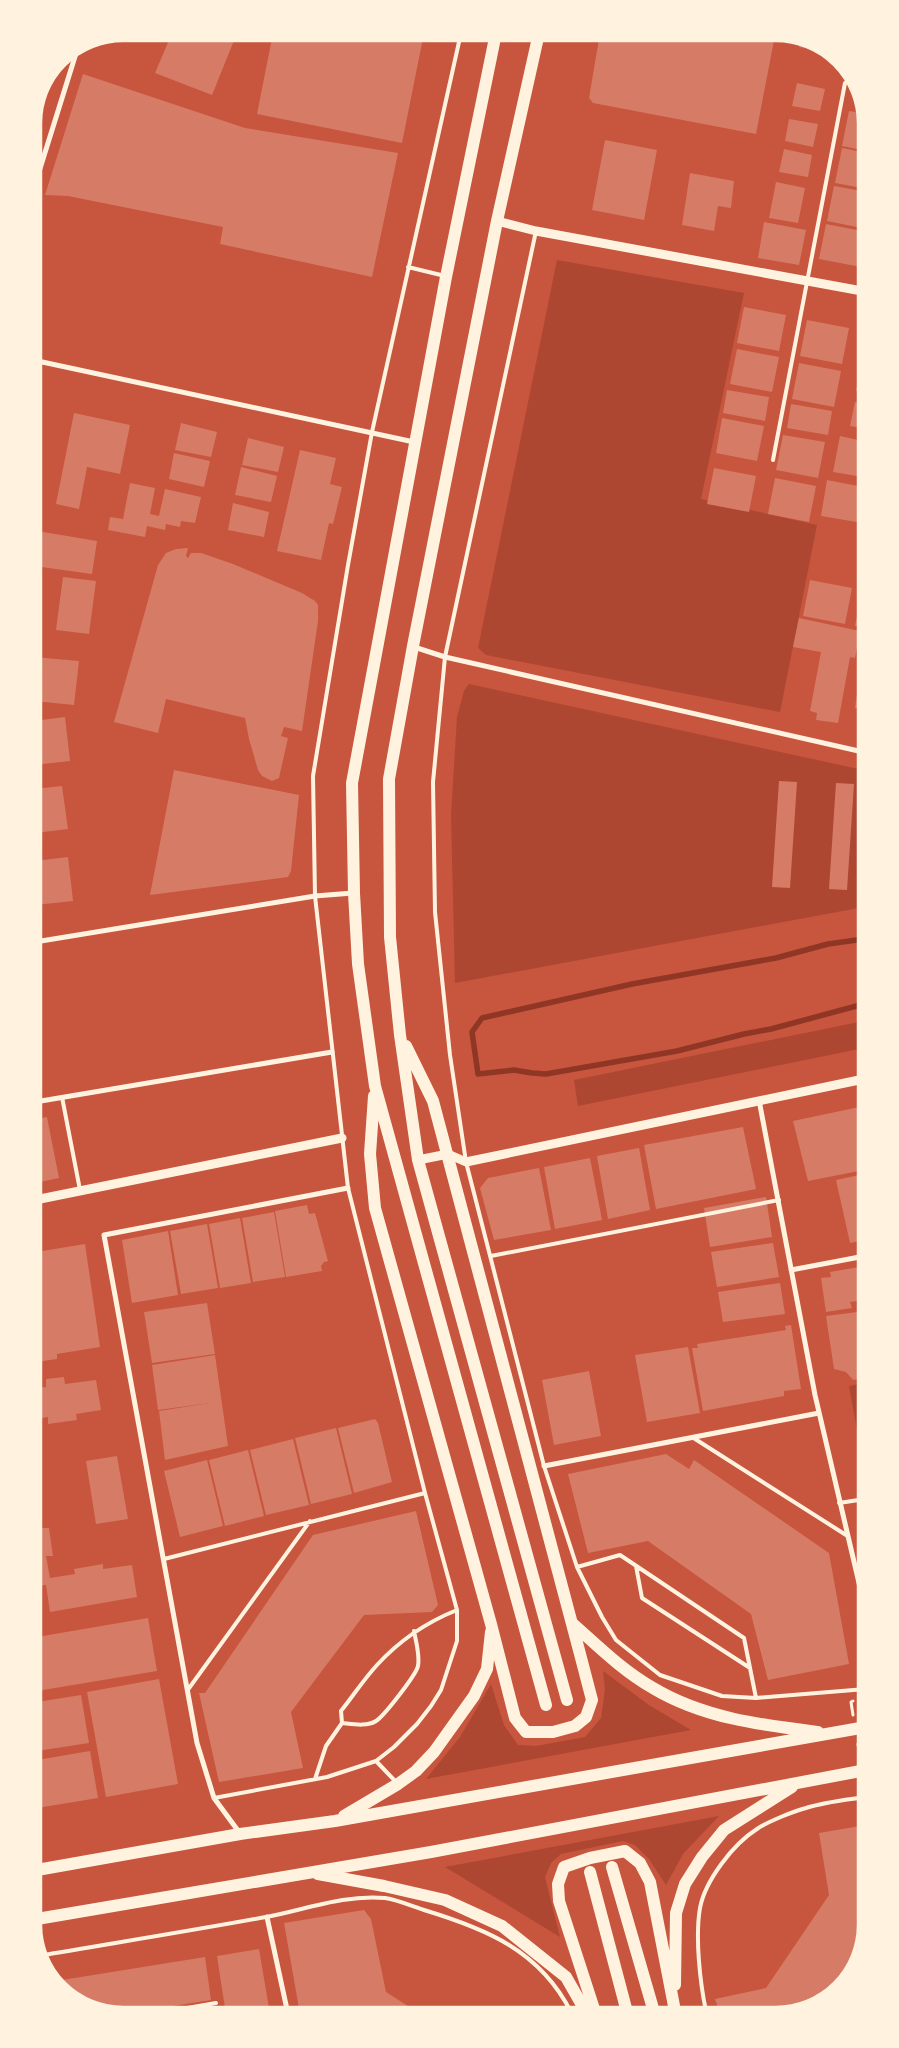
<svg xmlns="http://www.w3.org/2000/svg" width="899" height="2048" font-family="Ubuntu,sans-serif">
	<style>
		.green { fill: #ae4732 }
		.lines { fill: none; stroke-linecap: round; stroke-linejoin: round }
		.stream { stroke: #8f3625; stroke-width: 5.5 }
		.building { fill: #d67c66 }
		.path { stroke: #fff3e0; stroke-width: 3 }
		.service { stroke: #fff3e0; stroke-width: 4 }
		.minor { stroke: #fff3e0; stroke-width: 5 }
		.tertiary { stroke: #fff3e0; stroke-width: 9 }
		.primary { stroke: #fff3e0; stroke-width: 12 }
		.rim { fill: none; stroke: #fff3e0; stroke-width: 2.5 }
	</style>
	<rect width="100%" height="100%" fill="#c8553d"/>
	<!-- green -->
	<path class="green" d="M557,260L744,293L701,499L817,525L780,712L486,655L478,648Z
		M469,684L863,770L864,907L455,983L451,816L457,717L464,691Z
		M864,1021V1048L578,1106L574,1080Z
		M865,1383V1468H864L849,1386Z
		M603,1671L649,1705L691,1730L426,1779L460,1737L491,1684L504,1725L518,1745L536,1746L585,1737L601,1718L605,1689Z
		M719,1816L683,1854L666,1885L649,1859L635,1845L623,1841L561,1854L551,1863L545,1877L560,1937L445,1867Z"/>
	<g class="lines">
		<!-- stream -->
		<path class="stream" d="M864,939L828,944L776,958L632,984L482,1018L472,1032L478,1074L514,1070L532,1073L546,1074L677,1051L744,1034L771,1029L864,1004"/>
	</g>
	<!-- building -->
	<path class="building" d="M172,33H237L212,95L155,73Z
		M273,33H424L402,143L257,114Z
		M600,33H762L775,35L756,134L593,103L589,98Z
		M800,39L831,51L832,53L799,47Z
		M83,74L245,128L398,153L372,277L220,244L223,227L68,196L45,195Z
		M797,83L825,89L820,111L792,106Z
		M849,111L862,113V150L842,146Z
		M789,119L818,124L813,147L785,141Z
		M605,140L657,150L644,220L592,210Z
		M842,148L862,152V188L835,183Z
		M784,149L812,155L808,177L779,172Z
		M690,173L734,181L731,208L718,206L714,231L682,225Z
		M776,182L805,188L798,223L769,218Z
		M834,186L862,191V228L827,221Z
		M764,222L806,230L799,265L758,258Z
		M826,224L862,231L861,267L819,259Z
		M744,307L786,315L779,351L737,343Z
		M807,320L849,328L842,364L800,356Z
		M737,349L779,357L772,392L730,384Z
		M799,363L841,371L834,407L792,399Z
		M860,368H862V392L856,391Z
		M727,390L769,397L765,421L723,413Z
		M855,402L862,403V428L850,426Z
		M791,404L832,411L828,435L787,428Z
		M74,413L130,425L120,474L87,467L79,509L56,504Z
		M722,418L764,426L757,461L716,453Z
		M181,423L217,432L211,457L175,450Z
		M783,435L825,442L818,478L776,470Z
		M840,436L863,441V477L833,472Z
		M248,438L284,447L278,472L242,465Z
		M300,450L336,458L330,484L342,487L333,524L329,523L321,560L277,551Z
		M174,453L210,461L204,487L169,479Z
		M241,467L277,476L271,502L235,495Z
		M714,468L756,476L749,512L707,504Z
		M775,478L816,486L809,522L768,514Z
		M827,480L863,487V523L821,516Z
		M130,483L155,488L150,514L159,516L165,489L201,497L195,523L181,521L180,527L166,524L165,530L147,526L145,537L108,530L110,517L123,519Z
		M233,503L269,512L264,537L228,530Z
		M37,531L97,541L92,574L34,566V548Z
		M188,548L186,556L188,558L191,553H201L233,564L302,593L315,601L318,605V621L302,731L284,727L281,736L288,738L279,778L272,781L262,776L258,770L249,739L245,718L166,699L158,733L114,722L158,565L166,553L176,549Z
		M63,577L96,581L89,634L56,630Z
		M810,580L852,588L845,624L803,616Z
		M862,592H863V627L855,626Z
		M799,618L860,631L855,658L850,657L838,723L816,720L817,713L810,711L821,652L793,647Z
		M34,657L79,661L74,705L34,701Z
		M862,660L863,661V709L855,708Z
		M65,717L70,761L34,765V721Z
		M174,770L299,795L291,871L288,877L150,895Z
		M779,781L797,782L790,888L772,887Z
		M836,783L854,784L847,890L829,889Z
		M62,786L68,829L35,833L34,789Z
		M68,857L73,901L35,905V861Z
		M864,1106V1170L808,1181L793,1121Z
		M47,1117L59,1178L35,1183V1119Z
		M743,1127L756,1189L656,1209L644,1145Z
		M639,1148L650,1210L608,1219L597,1156Z
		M590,1158L602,1220L555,1229L544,1167Z
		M539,1168L551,1230L494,1240L480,1188L488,1178Z
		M864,1174L865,1240L850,1243L836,1180Z
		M766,1197L772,1237L710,1247L704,1208Z
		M307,1205L309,1214L315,1213L328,1261L324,1262L321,1266L322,1271L286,1277L275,1211Z
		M274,1212L285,1277L253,1282L242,1218Z
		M240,1218L251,1283L220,1288L209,1224Z
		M207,1224L218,1288L181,1294L170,1231Z
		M168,1231L178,1295L132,1303L122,1240Z
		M773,1243L779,1277L717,1287L711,1252Z
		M85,1244L100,1347L57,1354V1359L36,1362V1252Z
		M865,1266V1300L850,1302L852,1308L826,1312L821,1278L831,1277L830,1272Z
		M780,1283L785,1314L723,1322L718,1292Z
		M207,1303L215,1354L152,1363L144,1312Z
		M865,1311V1378L853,1380L846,1372L834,1369L826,1316Z
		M791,1325L801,1389L784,1391V1396L703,1411L692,1348H698L697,1344L786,1330L785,1326Z
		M688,1347L700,1413L647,1422L635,1355Z
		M215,1355L228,1446L165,1460L159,1411L210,1403L158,1410L152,1365Z
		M589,1371L601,1436L554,1445L542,1380Z
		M64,1377L65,1384L96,1380L101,1410L76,1414L77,1420L48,1424V1417L36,1419V1388L46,1387V1379Z
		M375,1419L378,1423L392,1482L354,1493L338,1428Z
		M336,1428L352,1494L311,1504L295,1438Z
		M293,1439L309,1505L266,1515L250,1450Z
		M248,1450L264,1516L225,1526L209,1460Z
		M666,1454L689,1469L694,1460L829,1553L849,1664L768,1680L751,1614L648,1541L588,1553L568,1474Z
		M117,1456L128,1519L96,1524L86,1461Z
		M207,1460L223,1526L180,1537L164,1471Z
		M37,1498L42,1528H49L53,1556H46L50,1578L75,1574L74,1569L103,1564V1569L132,1565L137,1597L50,1612L46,1585L36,1586Z
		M416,1511L438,1605L432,1612L364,1615L291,1712L303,1768L219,1782L199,1693H205L313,1535Z
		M148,1618L157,1671L37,1691V1637Z
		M159,1679L178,1784L106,1797L87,1692Z
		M81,1695L89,1743L37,1751V1702Z
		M90,1751L98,1798L37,1808V1760Z
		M866,1825V1925L848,1980L805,2011H719L715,1999L766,1988L829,1895L819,1833Z
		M364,1910L371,1919L386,1992L419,2013L300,2014L284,1923Z
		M259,1949L270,2014L226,2015L217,1956Z
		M205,1957L211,2000L115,2015L68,1997L56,1981Z"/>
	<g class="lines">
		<!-- path -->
		<path class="path" d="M853,1715L851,1702L853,1701
			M858,1744L860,1757"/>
		<!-- service -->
		<path class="service" d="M536,231L445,657L433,782L435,912L450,1055L466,1162L544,1466L577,1567L602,1617L616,1640L660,1675L722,1696L756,1698L866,1689
			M408,267L445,276
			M773,460L845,83
			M62,1097L80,1190
			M491,1256L779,1200
			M692,1437L846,1535
			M839,1503L865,1499
			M164,1559L425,1493
			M636,1566L642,1598L750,1668
			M577,1567L620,1555L744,1638L756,1698
			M187,1691L310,1521
			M342,1723C352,1724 367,1727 376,1721C384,1716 416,1675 418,1666C420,1655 416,1642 414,1631
			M376,1761L397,1783
			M315,1779L326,1746L342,1723L341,1711C353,1696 364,1679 377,1665C399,1641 427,1622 457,1610
			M214,1798L327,1777L376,1761L394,1747L417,1724L431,1706L441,1690L457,1641V1610L425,1493L348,1188L315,896L313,776L348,565L372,432L461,33
			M43,1955L45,1965
			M38,1956C114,1943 190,1931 266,1917C304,1910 345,1894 385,1898C398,1900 412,1906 424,1910C487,1929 540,1951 571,2012
			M706,2011C700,1983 695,1937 700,1908C705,1881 733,1844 757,1829C767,1822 794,1811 806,1808C825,1802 846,1800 866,1797
			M147,2015L216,2003"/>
		<!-- minor -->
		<path class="minor" d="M33,191L78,47
			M33,360L414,442
			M414,647L445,657L863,752
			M35,942L315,896L353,893
			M759,1100L815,1395L866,1613
			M35,1102L332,1052
			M791,1270L865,1256
			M544,1466L819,1413
			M239,1832L214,1798L197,1743L104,1235L348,1188
			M267,1917L288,2014"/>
		<!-- tertiary -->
		<path class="tertiary" d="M497,221L536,231L862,291
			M418,1160L448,1154L466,1162L864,1079
			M35,1200L342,1138"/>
		<!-- primary -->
		<path class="primary" d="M496,33L446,277L352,783L354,893L358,964L375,1086L546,1705
			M539,33L497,221L413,646L389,779L390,937L400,1035L418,1160L567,1700
			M374,1096L370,1154L375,1208L491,1624L515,1718L526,1732H553L575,1726L586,1717L592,1700L580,1654L433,1101L406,1046
			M573,1624C599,1647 623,1671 653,1688C703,1718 761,1725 818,1732
			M344,1816L398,1784L416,1771L434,1752L474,1696L487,1669L491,1632
			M612,1867L654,2012
			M37,1870L240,1834L335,1821L866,1727
			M590,1872L627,2012
			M318,1874L384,1886L445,1900L502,1926L566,1977L586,2012
			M37,1919L431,1852L866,1770
			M675,1985L676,1913L685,1884L702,1857L724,1830L792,1787
			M595,2012L559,1901L558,1884L564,1867L590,1858L625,1851L640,1863L650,1882L675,2011"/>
	</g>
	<!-- crop -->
	<path d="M0 0H899V2048H0ZM123 41H776A82 82 0 0 1 858 123V1925A82 82 0 0 1 776 2007H123A82 82 0 0 1 41 1925V123A82 82 0 0 1 123 41Z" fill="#fff3e0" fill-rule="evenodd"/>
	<path class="rim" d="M123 41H776A82 82 0 0 1 858 123V1925A82 82 0 0 1 776 2007H123A82 82 0 0 1 41 1925V123A82 82 0 0 1 123 41Z"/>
</svg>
